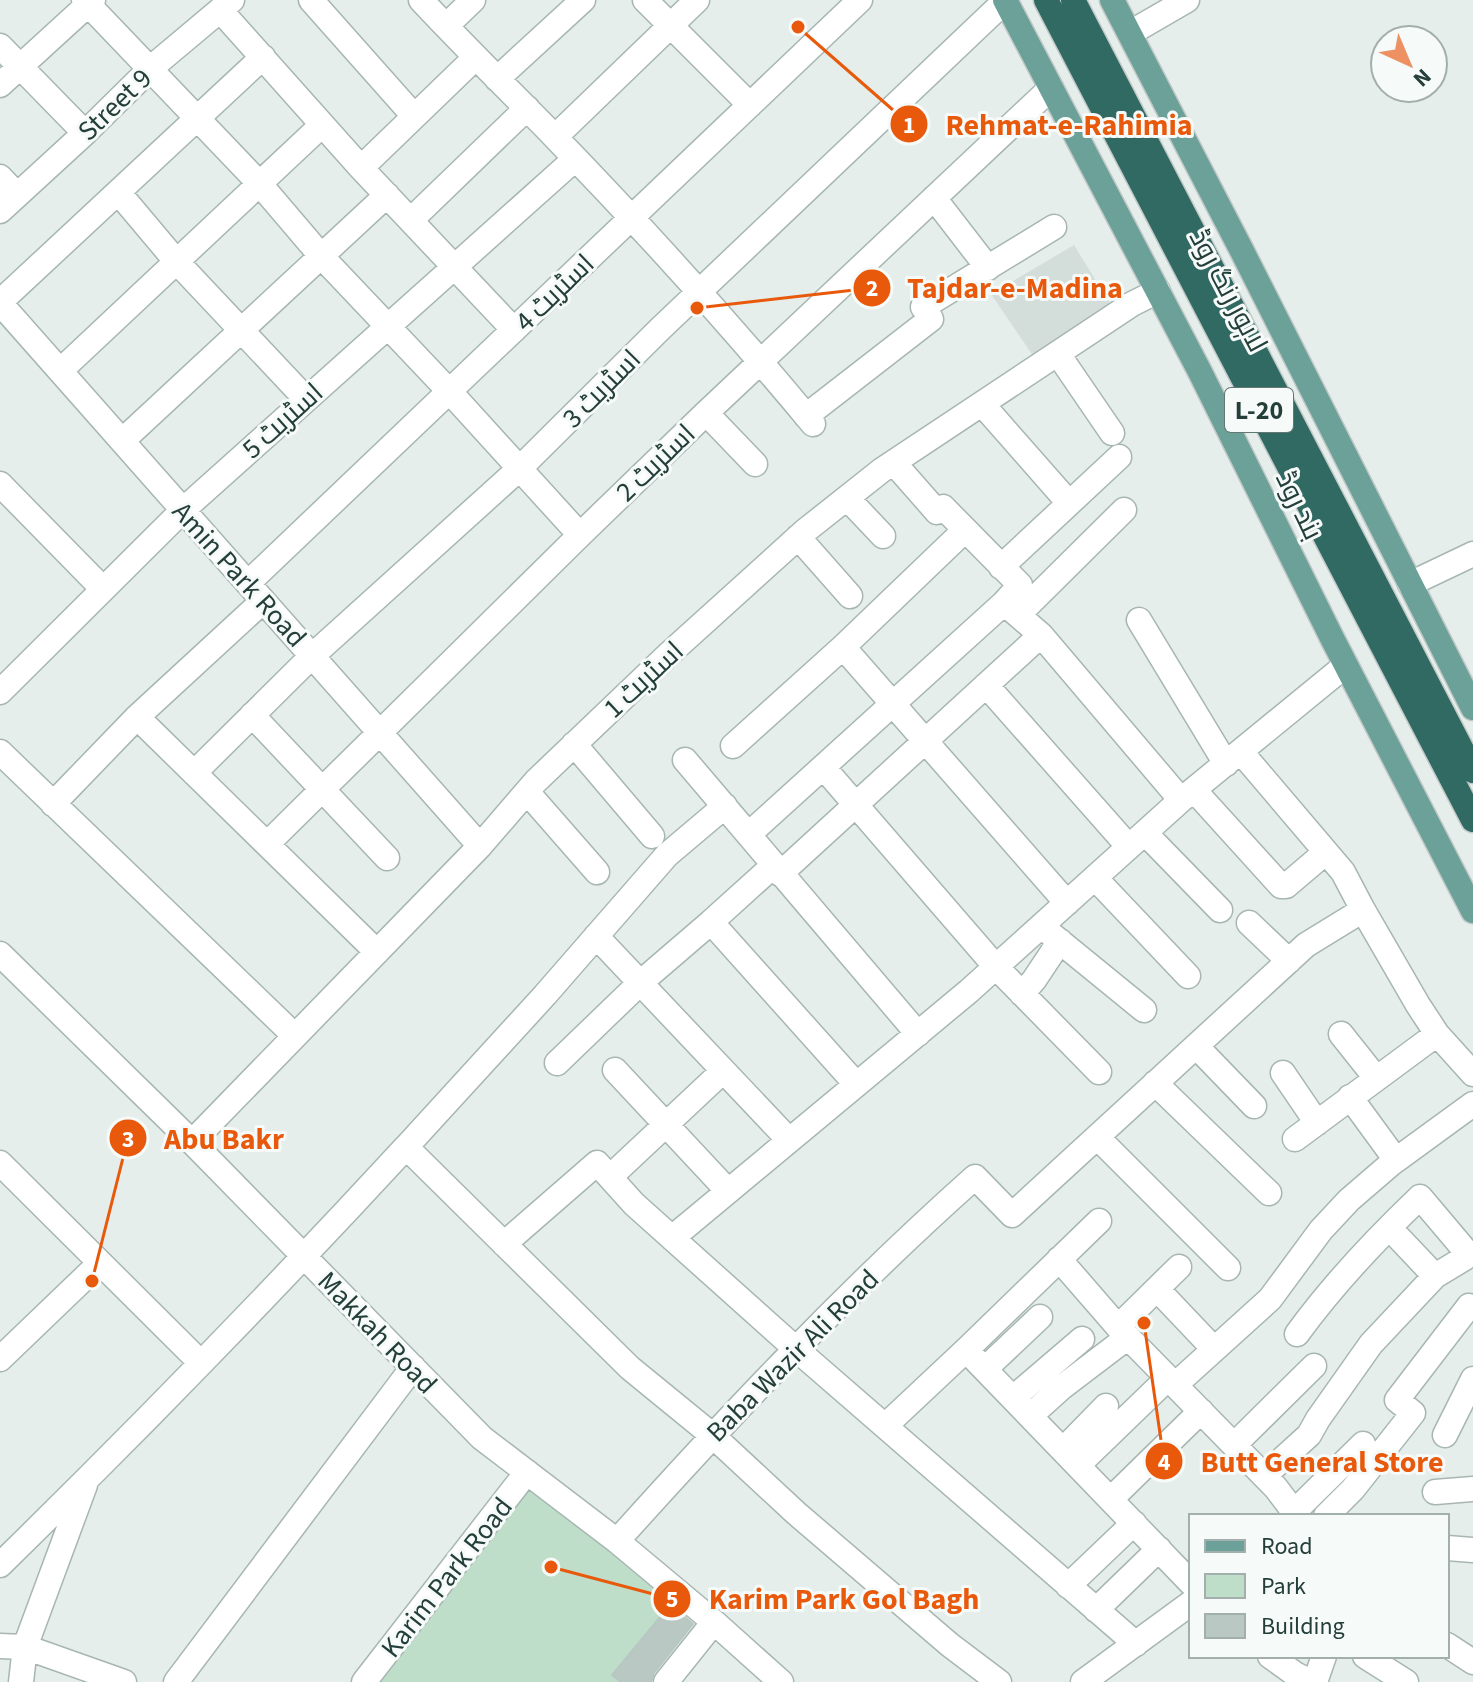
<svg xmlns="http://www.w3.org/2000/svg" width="1473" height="1682" font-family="'Source Sans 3',Cairo,sans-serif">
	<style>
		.built { fill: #d3ddda }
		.green { fill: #bfdeca }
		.building { fill: #bac8c4; stroke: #b7c7c2; stroke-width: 2 }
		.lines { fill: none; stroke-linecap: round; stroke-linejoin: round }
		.minor-casing { stroke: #a7b6b2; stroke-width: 27 }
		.major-casing { stroke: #c2c9c8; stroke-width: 27 }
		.highway-casing { stroke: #c2c9c8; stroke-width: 27 }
		.minor { stroke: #fff; stroke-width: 24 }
		.major { stroke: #6ba198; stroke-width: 24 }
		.highway { stroke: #316a63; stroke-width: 24 }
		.labels { text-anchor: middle; stroke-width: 6; stroke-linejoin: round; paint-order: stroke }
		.shield { fill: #f6faf8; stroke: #637773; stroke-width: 2 }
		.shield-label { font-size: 26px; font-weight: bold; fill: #243f3a }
		.street-label { font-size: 28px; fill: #243f3a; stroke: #f6faf8 }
		.leader { fill: none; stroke: #e8590c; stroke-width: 3 }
		.callout-dot { fill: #e8590c; stroke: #f6faf8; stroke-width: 3 }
		.mark-label { font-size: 24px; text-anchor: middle; font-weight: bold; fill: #fff }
		.callout-label { font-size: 30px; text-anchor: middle; font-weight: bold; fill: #e8590c; stroke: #f6faf8; stroke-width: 6; stroke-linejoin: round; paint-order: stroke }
	</style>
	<rect width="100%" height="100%" fill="#e5eeea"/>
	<!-- built -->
	<path class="built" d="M1074,245L1117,315L1040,366L991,294Z"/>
	<!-- green -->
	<path class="green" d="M527,1472L680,1593L613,1674L621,1682H364Z"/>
	<!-- building -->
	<path class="building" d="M670,1605L693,1624L654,1673L651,1682H621L612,1675Z"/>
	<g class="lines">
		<!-- minor casing -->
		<g class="minor-casing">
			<path id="minor" d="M84,0L259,183L322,257L450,392L580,535
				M311,0L414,116
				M421,0C464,46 509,90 553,135C643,228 730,324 813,424
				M645,0L750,105
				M220,10L361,168L476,57
				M446,26L473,0
				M1130,33L1187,0
				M0,46L85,133
				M497,79L583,0
				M0,85L93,0
				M555,137L697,0
				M361,168L514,330
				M0,177L17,195
				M118,192L176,261L306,399
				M934,198L988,268
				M0,211L85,133L151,68L232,0
				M411,220L527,108
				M0,302L263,57
				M0,303L480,846
				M1058,354L1112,433
				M60,371L322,125
				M983,405L1069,503
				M706,413L755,464
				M806,416L931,319L923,307L1054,227
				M122,441L387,195
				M0,484L103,589
				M847,498L883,536
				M798,537L850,596
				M1001,567L1119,457
				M248,583L860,0
				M1410,584L1473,554
				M1004,603L1041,635L1181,800
				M1018,615L1124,510
				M1139,620L1226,764
				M843,647L1067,903
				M986,685L1129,847
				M0,692L183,510L575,159
				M252,715L387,858
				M137,717L377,952
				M574,744L652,836
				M733,746L843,647L965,530
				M0,752L295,1036
				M1241,752L1343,872L1363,910L1418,1005L1437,1034L1473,1074
				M685,760L918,1034
				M823,767L996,967L1099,1072
				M194,773L312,656L519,469L660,329L1005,1
				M1194,790L1281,886H1286L1326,852
				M527,792L597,872
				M53,804L137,717L263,601
				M1145,833L1220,910
				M749,834L1004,603L1020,585L943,507L937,512L894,463
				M267,844L580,535L706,413L1051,88
				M780,874L1041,635
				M1095,878L1188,976
				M711,922L856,1084
				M1249,923L1289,961
				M1041,926L1144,1010
				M596,936L789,1140
				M0,954L192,1142L482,1438L617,1541L714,1622L781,1682
				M1022,994L1034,980L1060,941
				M1341,1034L1376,1078
				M1196,1046L1254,1106
				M557,1063L640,983L711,922L773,866
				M615,1070L728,1191
				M1283,1073L1317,1123
				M1155,1083L1269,1193
				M1350,1097L1396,1160
				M1097,1137L1228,1268
				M1295,1139L1437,1034
				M192,1142L480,846L536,781L669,654L805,531L882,470L1132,304L1158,291
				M406,1147L545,995L667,855L725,806
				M0,1163L200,1362
				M610,1177L723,1071
				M672,1238L969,991L1181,800L1346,665
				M1399,1238L1435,1276L1473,1253
				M504,1244L597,1163L634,1204L796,1349L1136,1644
				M1059,1259L1118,1327L1276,1488L1297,1516
				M1157,1289L1214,1349
				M1118,1327L1179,1267
				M1297,1334C1334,1283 1375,1240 1420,1197L1469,1255
				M966,1350L1191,1583
				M0,1359L100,1263
				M985,1369L1040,1317
				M1175,1385L1270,1299L1321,1230L1349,1200L1392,1163L1473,1104
				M1013,1398L1082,1339
				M1030,1416L1061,1388L1128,1337
				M885,1426L966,1350L1099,1221
				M1445,1435L1473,1379
				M1234,1445L1314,1366
				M1063,1450L1106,1406
				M1078,1465L1168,1378
				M1264,1476L1309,1435L1318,1419L1371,1344L1435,1276
				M1435,1492L1473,1489
				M1111,1499L1201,1411
				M1294,1512L1363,1444
				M1326,1516L1353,1489L1413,1413L1397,1400L1469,1306
				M617,1541C731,1414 848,1290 975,1177L1012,1215L1306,945L1363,910
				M1447,1548L1473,1550
				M0,1565C139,1429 274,1290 406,1147L630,1368L712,1435L796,1513L950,1645L999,1682
				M1068,1586L1134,1523
				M1096,1610L1159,1549
				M1447,1645L1473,1662
				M0,1646L25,1647L124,1682
				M1270,1656L1295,1674L1311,1682
				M1365,1656L1406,1682
				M21,1682L25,1647L85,1485
				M176,1682L413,1367
				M364,1682L527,1472
				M666,1682L714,1622
				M1083,1682L1191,1603
				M1315,1682L1324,1656"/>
		</g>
		<!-- major casing -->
		<g class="major-casing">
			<path id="major" d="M1005,0L1199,370L1332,638L1473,911
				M1112,0L1242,251L1473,708"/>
		</g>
		<!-- highway casing -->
		<g class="highway-casing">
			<path id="highway" d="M1046,0C1186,274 1331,546 1473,820
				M1073,0L1473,771"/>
		</g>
		<!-- minor -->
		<use href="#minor" class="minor"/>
		<!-- major -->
		<use href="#major" class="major"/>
		<!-- highway -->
		<use href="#highway" class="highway"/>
	</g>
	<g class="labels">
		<!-- shield labels -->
		<rect class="shield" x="1225" y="388" width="68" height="44" rx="6"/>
		<g class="shield-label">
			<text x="1259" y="419">L-20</text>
		</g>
		<!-- street labels -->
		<g class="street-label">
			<text transform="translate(114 104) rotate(-44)" y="10">Street 9</text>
			<text transform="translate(1229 290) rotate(62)" y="10">لاہور رنگ روڈ</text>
			<text transform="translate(554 292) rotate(-44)" y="10">اسٹریٹ 4</text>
			<text transform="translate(601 388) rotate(-45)" y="10">اسٹریٹ 3</text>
			<text transform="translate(282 420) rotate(-42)" y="10">اسٹریٹ 5</text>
			<text transform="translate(655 462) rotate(-44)" y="10">اسٹریٹ 2</text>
			<text transform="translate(1300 505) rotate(64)" y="10">بند روڈ</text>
			<text transform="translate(240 574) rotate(48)" y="10">Amin Park Road</text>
			<text transform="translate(643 679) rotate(-43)" y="10">اسٹریٹ 1</text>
			<text transform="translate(378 1332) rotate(46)" y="10">Makkah Road</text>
			<text transform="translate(792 1355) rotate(-45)" y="10">Baba Wazir Ali Road</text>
			<text transform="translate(446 1577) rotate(-52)" y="10">Karim Park Road</text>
		</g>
	</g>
	<!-- callouts -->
	<path class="leader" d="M798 27L909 124M697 308L872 288M92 1281L128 1138M1144 1323L1164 1461M551 1567L672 1599"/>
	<g class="callout-dot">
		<circle cx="798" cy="27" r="8"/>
		<circle cx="697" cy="308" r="8"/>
		<circle cx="92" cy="1281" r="8"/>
		<circle cx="1144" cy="1323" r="8"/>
		<circle cx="551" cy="1567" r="8"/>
		<circle cx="909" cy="124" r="20"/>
		<circle cx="872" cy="288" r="20"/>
		<circle cx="128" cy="1138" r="20"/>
		<circle cx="1164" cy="1461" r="20"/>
		<circle cx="672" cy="1599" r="20"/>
	</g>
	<g class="mark-label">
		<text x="909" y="133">1</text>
		<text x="872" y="296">2</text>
		<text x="128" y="1147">3</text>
		<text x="1164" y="1470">4</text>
		<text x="672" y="1607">5</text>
	</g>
	<g class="callout-label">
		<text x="1069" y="135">Rehmat-e-Rahimia</text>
		<text x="1015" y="298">Tajdar-e-Madina</text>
		<text x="224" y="1149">Abu Bakr</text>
		<text x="1322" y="1472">Butt General Store</text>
		<text x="844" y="1609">Karim Park Gol Bagh</text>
	</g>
	<!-- legend -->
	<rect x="1189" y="1514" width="260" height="144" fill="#f6faf8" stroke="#a2afac" stroke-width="2"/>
	<rect x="1205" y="1540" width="40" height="12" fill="#6ba198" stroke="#a2afac" stroke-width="2"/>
	<text x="1261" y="1554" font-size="24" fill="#243f3a">Road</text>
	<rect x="1205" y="1574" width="40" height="24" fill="#bfdeca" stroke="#a2afac" stroke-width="2"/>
	<text x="1261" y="1594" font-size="24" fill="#243f3a">Park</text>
	<rect x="1205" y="1614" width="40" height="24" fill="#bac8c4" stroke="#a2afac" stroke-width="2"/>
	<text x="1261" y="1634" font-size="24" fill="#243f3a">Building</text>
	<!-- north arrow -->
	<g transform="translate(1409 64) rotate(136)"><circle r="38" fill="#f6faf8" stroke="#a2afac" stroke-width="2"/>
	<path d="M0-6L14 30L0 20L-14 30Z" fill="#ed9163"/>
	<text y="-12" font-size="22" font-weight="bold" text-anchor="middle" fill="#243f3a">N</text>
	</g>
</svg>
